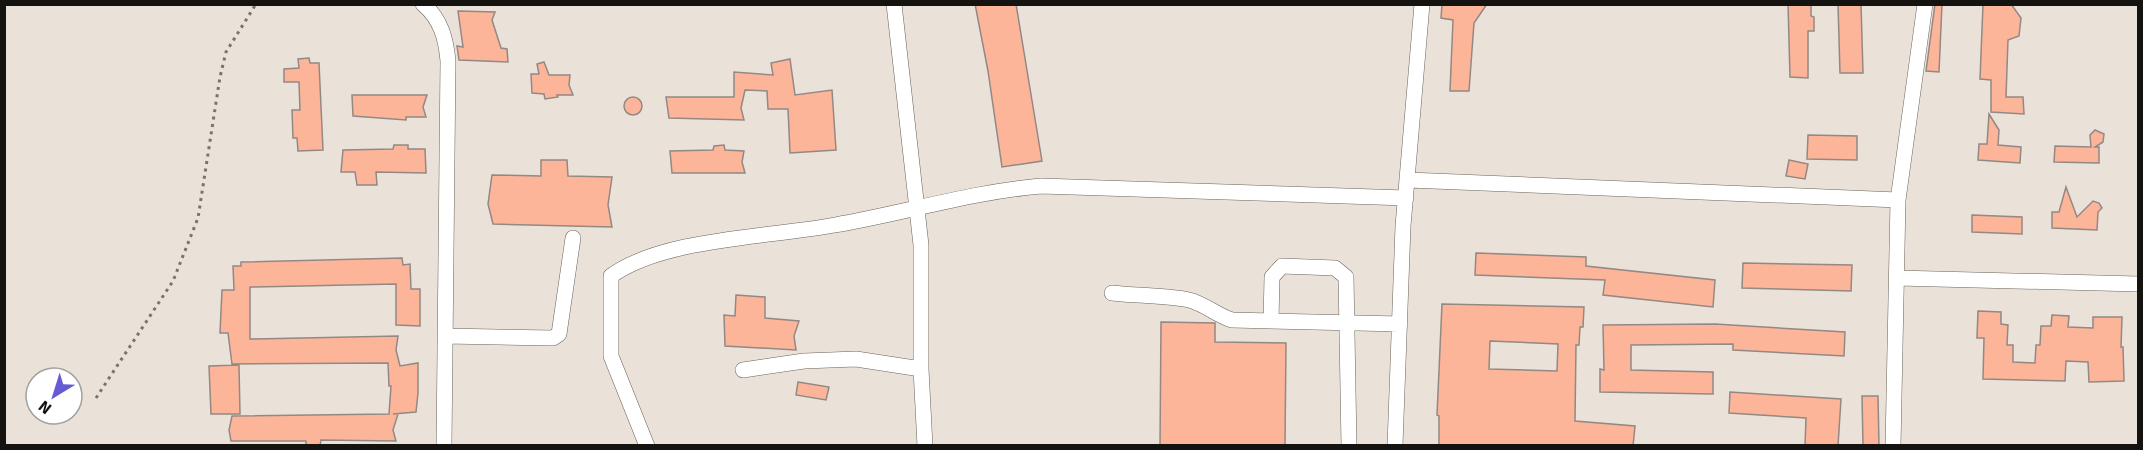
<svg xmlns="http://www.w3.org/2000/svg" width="2143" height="450" font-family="Signika,sans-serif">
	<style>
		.building { fill: #fdb59a; stroke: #938884; stroke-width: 1.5; fill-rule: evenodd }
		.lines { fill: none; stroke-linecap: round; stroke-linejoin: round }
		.minor-casing { stroke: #6a635b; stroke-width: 16 }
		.path { stroke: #78736d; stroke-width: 3; stroke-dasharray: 3 4.5; stroke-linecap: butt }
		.minor { stroke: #fff; stroke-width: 15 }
	</style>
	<rect width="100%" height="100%" fill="#eae2d9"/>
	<!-- building -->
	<path class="building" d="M975,4H1016L1042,161L1002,167L988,71Z
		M1442,4H1487L1474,23L1469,91H1450L1453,20L1441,18Z
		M1788,4H1811V16L1814,17V31H1808V78L1790,77Z
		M1838,4H1861L1863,73H1840Z
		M1935,4H1942L1939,72L1926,71Z
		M1983,4H2011L2021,18L2019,36L2008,40L2006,97H2023L2024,114L1991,112V80L1980,79Z
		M458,11L495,12L492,20L501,48L507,49L508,62L459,60L457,46L463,47Z
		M309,58L310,63H319L323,150L298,151L297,138H293L292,110H300L299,82H284V69L299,68L298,59Z
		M790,59L795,95L832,90L836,150L790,153L788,109H768L767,91L745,90L741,108L744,120L669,118L666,97H734V72L773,75L771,63Z
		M544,62L549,75H570L569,85L573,95H557L558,97L545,99L544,94L532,93L531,74H539L537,64Z
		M352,95H427L423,107L426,117H406V120L353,116Z
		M624 106a9 9 0 1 1 18 0a9 9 0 1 1-18 0Z
		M1989,114L1999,130L1998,145L2021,147L2020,163L1978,160L1979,144H1987Z
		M2095,130L2104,134L2103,142L2095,147H2099V163L2054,162L2055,146L2091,147L2090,135Z
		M1808,135L1857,136V160L1807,159Z
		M394,145H408V149H425L426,173L376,172L377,185H357L355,172H341L343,150L393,149Z
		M724,145L725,150L744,151L742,162L745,173H672L670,151L713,150L714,146Z
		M541,160H567L568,176L612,177L608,205L612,227L493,224L488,204L492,175L541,176Z
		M1789,160L1808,164L1805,179L1786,176Z
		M2066,187L2077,217L2093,201L2099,203L2102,208L2098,212L2097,230L2052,228V212H2059Z
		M1972,215L2022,217V234L1972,232Z
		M1476,253L1586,257V266L1715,280L1713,307L1603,295L1605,280L1475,275Z
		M402,258L403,265L410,264L411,289H420V326L396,325V284L250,287V339L398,336L396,350L400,366L418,363V393L416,412L393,414H398L393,430L396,441L321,440L320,446H306V441H231L229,430L232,416L389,414L391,386H389L388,363L232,364L228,333H220L222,290H234L233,266H241V262Z
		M1743,263L1852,265L1851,291L1742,288Z
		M736,295L765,297V318L799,321L794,336L796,350L725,346L724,315L735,316Z
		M1442,304L1584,307L1583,327H1580L1579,345H1576L1575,421L1635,426L1633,446H1439V416L1437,415ZM1490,341L1558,344L1557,371L1489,369Z
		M1978,311L2001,312V324L2008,325L2007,345H2013V362L2035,363L2036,345H2040L2041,326H2051L2052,315L2069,316L2068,327L2093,328V317H2122L2121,347H2123L2124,381L2089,382L2088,362L2066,361L2065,381L1983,379L1984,338H1977Z
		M1161,322L1215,323V342L1286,343L1285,446H1160Z
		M1715,324L1845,332L1844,356L1733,350V344L1631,345V370L1713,372V394L1600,392V369L1604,370L1603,325Z
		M239,365L240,414H211L209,366Z
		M798,382L829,387L826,400L796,395Z
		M1730,392L1841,399L1838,446H1805L1806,418L1729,413Z
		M1862,396H1878L1879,446H1863Z"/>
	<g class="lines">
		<!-- minor casing -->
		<g class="minor-casing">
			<path id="minor" d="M423,4C441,19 446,39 448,61L444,446
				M894,4L921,245V369L925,446
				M1408,180L1898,200
				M1897,278L2138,284
				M1112,293C1137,296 1164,295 1189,300C1205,304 1216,315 1232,320L1400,324
				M1271,321L1272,277L1282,266L1335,268L1346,277L1349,446
				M446,336L553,338L559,334L573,238
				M743,370L804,361L856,359L921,369
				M647,446L611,356V276C663,238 772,237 835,225C904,213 972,192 1041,186L1406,198
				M1395,446L1403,226L1422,4
				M1893,446L1898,200L1925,4"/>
		</g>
		<!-- path -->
		<path class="path" d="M96,398L173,281L198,218L220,77L226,52L256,4"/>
		<!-- minor -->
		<use href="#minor" class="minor"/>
	</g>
	<!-- border -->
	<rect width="2143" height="450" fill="none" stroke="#151310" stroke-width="12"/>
	<!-- north arrow -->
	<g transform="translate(54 396) rotate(218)"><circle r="28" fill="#ffffff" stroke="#a1a19f" stroke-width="1.5"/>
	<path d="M0-4.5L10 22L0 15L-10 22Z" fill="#675bd5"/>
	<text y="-9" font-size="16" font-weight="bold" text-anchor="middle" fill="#151310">N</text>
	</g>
</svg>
